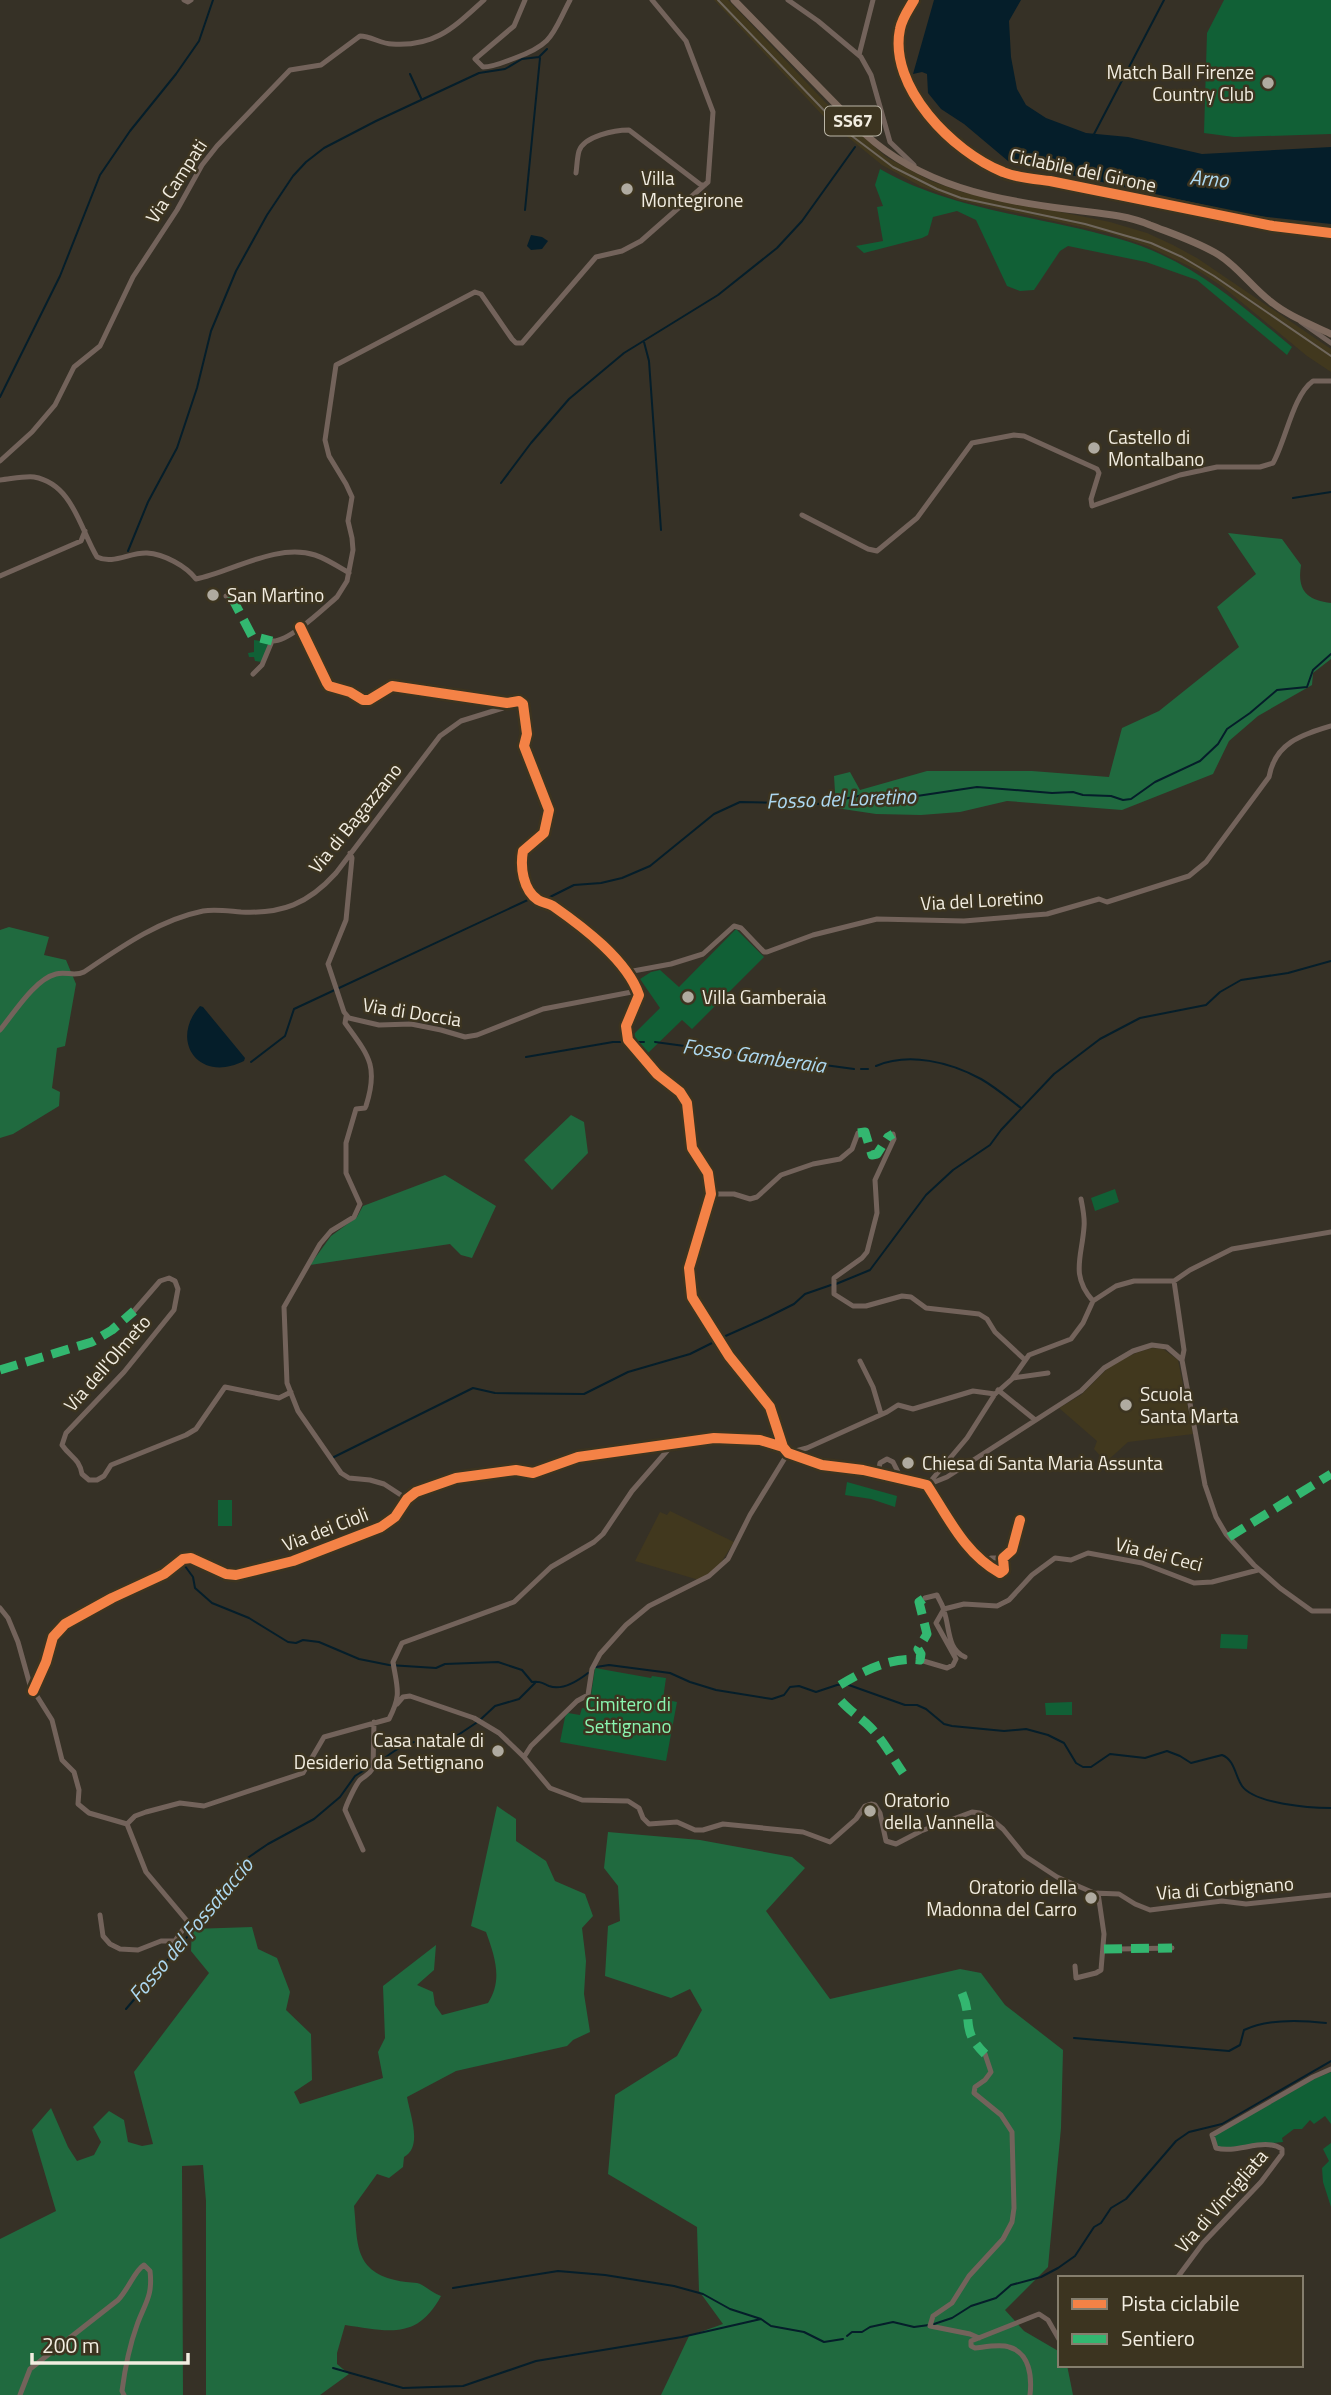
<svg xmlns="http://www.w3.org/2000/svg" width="1331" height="2395" font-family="'Titillium Web',sans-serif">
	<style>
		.built { fill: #41381e }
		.green { fill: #116036 }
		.forest { fill: #206a3f }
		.water { fill: #051e2a }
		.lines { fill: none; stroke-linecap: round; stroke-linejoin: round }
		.stream { stroke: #051e2a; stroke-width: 2 }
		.minor-tunnel { stroke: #524d42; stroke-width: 5; stroke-dasharray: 5 2.5; stroke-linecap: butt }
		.minor { stroke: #73635b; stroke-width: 5 }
		.major { stroke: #7e6a5e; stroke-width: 7 }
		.rail { stroke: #6f675d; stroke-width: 2 }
		.quiet { stroke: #33b770; stroke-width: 9; stroke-dasharray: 18 9; stroke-linecap: butt }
		.cycleway-casing { stroke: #3c3420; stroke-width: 15 }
		.cycleway { stroke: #f48246; stroke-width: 10 }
		.poi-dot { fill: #b0aba0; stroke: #3c3420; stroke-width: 2.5 }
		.labels { text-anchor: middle; stroke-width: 5; stroke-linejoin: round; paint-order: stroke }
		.shield { fill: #3c3420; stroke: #bbb6a7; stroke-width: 2 }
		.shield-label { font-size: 18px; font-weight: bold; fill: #f2ede1 }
		.poi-label { font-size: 19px; fill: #f2ede1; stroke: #3c3420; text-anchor: start }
		.street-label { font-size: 19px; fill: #f2ede1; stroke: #3c3420 }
		.park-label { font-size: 19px; fill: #8af6b0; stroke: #3c3420 }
		.water-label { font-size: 21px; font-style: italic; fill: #add8f0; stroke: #3c3420 }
	</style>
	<rect width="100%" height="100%" fill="#363126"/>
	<!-- built -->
	<path class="built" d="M714,0H728L826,103L886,157L931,181L962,192L1110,222L1147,233L1173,245L1197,258L1331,349V372L1307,356L1223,287L1197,270L1147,246L1108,233L958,200L920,186L882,165L827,120Z
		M1152,1348L1163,1349L1178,1360L1193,1434L1128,1442L1106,1462L1094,1449L1097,1441L1059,1408L1081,1395L1111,1365L1136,1353Z
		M670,1511L734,1542L720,1564L713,1572L699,1580L635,1561L660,1512L667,1515Z"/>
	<!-- green -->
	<path class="green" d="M1224,0H1331V134L1234,137L1204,133L1207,33Z
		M880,169C953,211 1036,215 1116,238C1189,258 1236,301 1292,347L1287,355L1197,280L1146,262L1068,246L1060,251L1034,290L1020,291L1007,286L976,220L957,211L933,217L928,235L922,238L864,253L856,246L883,241L877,207L883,206L875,185Z
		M254,640L269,642L262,662L255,661L254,657H249L248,653L254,652Z
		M736,929L764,957L692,1029L682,1020L648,1053L632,1036L660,1008L640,979L651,972L660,970L679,987Z
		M1115,1189L1119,1202L1095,1211L1091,1198Z
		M847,1482L897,1496L895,1507L871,1499L845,1495Z
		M218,1500H232V1526H218Z
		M1221,1634L1248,1635L1247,1649L1220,1648Z
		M595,1668L651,1678L652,1676L666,1678L663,1699L677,1702L666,1761L560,1742L565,1717L568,1713L580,1715L582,1708L589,1709Z
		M1072,1702V1715H1046L1045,1703Z
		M1331,2072V2124L1325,2116L1314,2124L1310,2120L1302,2129H1294L1282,2138L1283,2142L1223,2148L1217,2146L1214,2138L1215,2135L1316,2078Z
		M1331,2143V2207L1323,2182L1322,2168L1329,2161L1323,2149Z"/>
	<!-- forest -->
	<path class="forest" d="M1228,533L1282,539L1301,565C1297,590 1306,600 1331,603V659L1313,673L1312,685L1258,716L1229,741L1213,774L1122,810L1007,801L960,812L921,815L876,814L836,808L834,776L850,772L860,790L927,771H1032L1109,777L1122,728L1159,711L1239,647L1217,607L1256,574Z
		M9,927L49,937L44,955L66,960L76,984L65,1046L57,1048L52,1088L60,1092L59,1106L13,1134L0,1138V930Z
		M571,1115L584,1122L588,1153L552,1190L524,1160Z
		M445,1175L496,1206L472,1258L461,1255L450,1244L310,1265L331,1236L357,1217L363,1206Z
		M497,1806L516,1819V1841L546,1861L555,1881L585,1894L593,1916L582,1928L586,1961L584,1994L590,2032L573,2040L567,2046L456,2071L407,2097C410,2115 423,2147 404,2157L403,2167L389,2178L377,2174L354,2206C358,2241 353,2270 395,2280C402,2282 410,2282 417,2283C425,2285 432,2293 441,2296C417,2341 387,2331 345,2325L337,2353V2364L349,2374L320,2395H206V2201L203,2165L182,2166L183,2395H0V2239L56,2211L32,2130L51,2108L68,2147L77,2161L94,2155L101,2142L93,2127L109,2111L124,2120L128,2142L142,2146L153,2144L134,2072L209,1973L191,1951L192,1929L252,1927L258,1949L277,1958L290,1992L286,2010L311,2034L312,2080L294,2092L300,2104L383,2078L378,2052L385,2038L383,1986L436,1945L434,1970L417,1985L433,1992L435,2005L442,2015L488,2003C503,1980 495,1957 486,1932L471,1926Z
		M608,1832L700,1840L792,1857L805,1868L766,1911L830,1999L960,1969L981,1973L1005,2005L1063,2050L1061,2128L1048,2267L1005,2310L1024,2331L1060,2352V2365H1067L1073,2395H661L689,2336L723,2324L699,2291L697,2227L608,2174L615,2095L677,2056L702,2010L690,1989L671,1998L605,1976L608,1926L620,1921L618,1886L604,1868Z"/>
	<!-- water -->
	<path class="water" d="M934,0H1021L1009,21L1011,57L1017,89L1026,105L1046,118L1086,133L1128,137L1202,154L1331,147V224L1249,215L1008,161L964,124L941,109L928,93L927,74L922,72L913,74Z
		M531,235L542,237L548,241L542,249L531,250L527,246Z
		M200,1006L203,1007L245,1058L244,1061C198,1084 169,1040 200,1006Z"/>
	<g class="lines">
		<!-- stream -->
		<path class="stream" d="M410,74L421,98
			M869,131L877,123L876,107
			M1093,136L1164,0
			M525,210L540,58
			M644,342L649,361L661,530
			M0,397L60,276L100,175L130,131L176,74L199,41L213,0
			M501,483L531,443L569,399L624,353L718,295L777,248L802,221L855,147
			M1293,498L1331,492
			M128,551L148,502L177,448L197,388L211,331L236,271L267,215L293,176L306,162L324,148L376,121L479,73L505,69L522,59L539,57L547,49
			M544,900L574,885L601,883L622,878L650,866L714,814L740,802L818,804L869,794L897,799L977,787L1052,793L1073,792L1083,795L1111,796L1123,800L1131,799L1155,782L1200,761L1218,744L1227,729L1250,713L1277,690L1307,687L1313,670L1331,654
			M655,1042L854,1069
			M526,1057L613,1042H644
			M251,1062L285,1036L294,1009L532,898
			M876,1066C909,1052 950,1062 981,1079C995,1087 1008,1098 1021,1108
			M861,1069H868
			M836,1284L870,1270L926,1195L953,1170L990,1145L1001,1130L1054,1074L1100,1039L1140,1018L1206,1005L1220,992L1241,980L1288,973L1331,961
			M721,1338L768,1317L794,1304L805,1294L831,1285
			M334,1457L473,1388L495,1393L584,1394L628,1372L690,1354L716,1341
			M182,1562L193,1577L195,1588L212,1603L249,1618L288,1642L296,1643L303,1640L319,1642L359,1659L389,1665L436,1668L445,1664L498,1662L522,1670L532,1682C540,1681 542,1683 549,1686C562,1691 579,1680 588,1673
			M596,1667L609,1665L670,1673L690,1682L716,1690L772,1699L784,1695L790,1687L799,1686L816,1692L837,1685L846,1684L905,1705H917L926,1709L944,1724L952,1726L1004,1731L1026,1729L1048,1735L1064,1743L1076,1763L1083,1767H1091L1110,1754L1145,1758L1167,1751L1180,1756L1191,1763L1222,1755C1235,1760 1235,1776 1242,1786C1255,1804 1310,1808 1331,1808
			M480,1720L495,1706L519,1699L535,1683
			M376,1765C402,1743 413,1738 449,1741L476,1723
			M126,2009L193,1930L213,1900L249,1857L268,1844L314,1819L340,1797L355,1776L371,1766
			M1074,2038L1229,2051L1240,2045L1244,2030C1267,2019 1301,2020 1326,2023
			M453,2288L558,2271L605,2275L674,2286L703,2294L730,2309L761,2319L771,2326L804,2332L824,2342L843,2339
			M934,2324L952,2318L971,2306L996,2298L1011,2285L1041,2277L1058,2268L1075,2256L1094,2227L1101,2223L1111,2208L1126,2199L1176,2141L1189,2132L1222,2124L1331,2061
			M847,2336L852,2332H862L870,2327L893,2322L914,2327L929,2325
			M333,2368L403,2388L463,2386L536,2361L682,2337L761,2319"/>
		<!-- minor-tunnel -->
		<path class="minor-tunnel" d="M1113,1949H1120"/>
		<!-- minor -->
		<path class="minor" d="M184,0L188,2L191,0
			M525,0L514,26L475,59L483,67C494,67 504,62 515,58C554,44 552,34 570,0
			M788,0L818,21L861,57L871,75L890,142L914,165
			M859,55L873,0
			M576,173C577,166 577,158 579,151C584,136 615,130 629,130L701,185H705
			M1301,322L1331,343
			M0,461L32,432L55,405L74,367L100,346L133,277L177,210L202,165L217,146L290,70L321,65L360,36C371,36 381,44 392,44C436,47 454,27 484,0
			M0,480C11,479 23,476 34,477C73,484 80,529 97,557C113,565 130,552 147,553C164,554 186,566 196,579C233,571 277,543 315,555C327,559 339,567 349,573
			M802,515L868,549L877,551L917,518L972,443L1014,435L1024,436L1097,469L1099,473L1091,499L1092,506L1180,475L1217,467H1260L1273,463C1286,440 1293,395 1313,381H1331
			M0,576L81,541L85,531
			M226,596H231
			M300,627L327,683L329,686L350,692L363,700H369L392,686L507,703L519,701C533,716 522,734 524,749C528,769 552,798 548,817C544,842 535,836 523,851C520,867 523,890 538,900C543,903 548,903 553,906C583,927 627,960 639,995L626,1026L628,1040
			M253,674L262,665L272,641C289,642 323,609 337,597L347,581L353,550L352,538L348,521L352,497L346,484L329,456L325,440L336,365L475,292L481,294L512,339L516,343H522L596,257L622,251L641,241L708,182L713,112L686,41L652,0
			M350,853L352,858L346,920L328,964L344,1012L349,1018L379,1025L411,1024L441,1030L465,1037L477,1035L543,1009L637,991
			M628,975L633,971L671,964L703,954L734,926L741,928L764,952H767L813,935L877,919L964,921L1047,914L1099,899L1107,902L1189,876L1206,862L1269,777C1275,743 1301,735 1331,726
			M346,1017L345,1023C368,1055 379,1065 366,1106L365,1108L356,1109L346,1143V1173L360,1204L354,1217L331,1231L320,1244L284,1307L287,1383L298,1411L341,1473L349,1478L370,1480L384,1484L407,1499
			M0,1030C14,1013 35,979 56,974C66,971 74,977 84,972C121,947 159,920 203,911C215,909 228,911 241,912C282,914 308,904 336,873L440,736L461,721L503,708L507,703
			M632,1045L657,1074L680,1092L687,1103L692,1148L708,1173L711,1194L689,1268L692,1297L729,1356L770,1407L783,1447
			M893,1134L894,1139L875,1180L877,1213L867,1252L862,1258L834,1278V1294L853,1306H866L902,1296L911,1297L926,1308L979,1314L987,1319L995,1332L1024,1359
			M711,1194H734L750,1199L757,1197L781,1175L813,1164L840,1159L852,1149L858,1133
			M1081,1199C1083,1209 1085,1218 1084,1227C1082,1257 1070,1275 1093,1301
			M1174,1281L1184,1350L1182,1360
			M134,1311L160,1281L169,1278L175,1281L178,1289L174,1310L124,1372L66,1433L62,1445C71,1458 79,1458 82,1474L89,1480H97L104,1476L111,1465L186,1435L196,1429L225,1387L279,1398L291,1392
			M860,1361L873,1387L881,1414
			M1013,1378L1048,1373
			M998,1390L1034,1419
			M788,1453L807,1448L887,1412L898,1405L913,1409L973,1391L995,1394
			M878,1473L880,1463L887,1459L893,1462L902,1480
			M929,1483L967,1438L995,1394L1012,1379L1029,1355L1071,1339L1083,1323L1093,1301L1116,1286L1134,1281H1174L1190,1270L1232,1249L1331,1232
			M927,1485L947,1477L1081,1391L1104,1368L1133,1351L1152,1345L1167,1347L1182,1360L1205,1485L1216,1517L1226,1534L1254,1565L1280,1588L1312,1611H1331
			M984,1561L991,1558H1003
			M925,1598L937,1595C939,1600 943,1605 944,1611C950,1628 947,1650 965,1657
			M0,1608L8,1618L18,1642L30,1685L52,1720L62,1760L74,1772L79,1790L78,1804L89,1813L127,1824
			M944,1609L964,1604L997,1606L1009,1600L1032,1575L1055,1558L1071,1560L1088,1553L1142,1563L1194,1583L1212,1582L1258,1570
			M920,1660L947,1668L953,1665L956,1659L936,1623L944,1609
			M33,1691L46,1662L53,1637L65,1624L112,1598L164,1574L183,1559L191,1558L226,1574L236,1575L293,1561L381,1527L395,1517L407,1499L416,1492L456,1478L516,1470L533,1473L578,1457L714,1438L760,1440L783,1447L788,1453L822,1465L863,1470L919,1483L927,1485C948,1517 965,1554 1000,1573L1004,1570L1003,1558L1012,1550L1020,1520
			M397,1704L403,1697L410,1696L474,1718L499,1733L524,1757L550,1788L582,1800L628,1801L639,1808L643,1818L649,1824L677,1822L695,1830H703L723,1824L803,1832L830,1842L856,1819L865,1806L871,1804L875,1805L880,1813L886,1841L896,1844L921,1831L972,1812L980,1813L991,1819L1003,1829L1025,1856L1057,1877L1094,1893L1119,1894L1135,1904L1150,1910L1222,1901L1246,1904L1331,1895
			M524,1757L531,1746L577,1701L588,1695L592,1669L600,1654L626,1625L649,1606L709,1576L728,1559L750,1515L788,1453
			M127,1824L135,1816L146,1812L180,1803L204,1806L303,1773L324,1737L389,1719C402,1694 397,1688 393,1662L402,1643L514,1602L551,1567L594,1542L603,1534L632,1491L673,1444
			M363,1850L345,1810C346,1805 356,1784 360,1780C366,1775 369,1775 373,1768L374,1722
			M100,1915L103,1936L110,1944L120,1949L138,1950L161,1941H175L188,1922L146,1872L127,1824
			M1120,1949L1172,1948
			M1075,1966L1076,1978L1096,1973L1101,1970L1104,1934L1098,1893
			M1177,2278L1203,2243L1261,2182L1282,2154V2149C1264,2137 1237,2154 1216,2148L1212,2135L1313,2077L1331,2069
			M979,2338L970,2334L930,2326L933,2316L952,2303L969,2276L1003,2239L1012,2222L1014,2208L1012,2132L1001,2115L974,2093L975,2087L985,2080L991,2072L985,2054
			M20,2395L30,2369L118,2300C128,2290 135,2270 144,2265L150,2271C153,2296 145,2303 137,2325C129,2347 125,2368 122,2391L124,2395
			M1030,2395C1032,2377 1030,2353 1009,2347C1000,2344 985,2347 975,2348L971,2346V2341L1039,2314L1048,2320L1060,2341"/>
		<!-- major -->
		<path class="major" d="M734,0L865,134C921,185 994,200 1066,209C1094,213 1124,214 1150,225C1173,234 1198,242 1219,255C1238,267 1252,287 1270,301C1288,316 1310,324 1331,334"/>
		<!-- rail -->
		<path class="rail" d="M718,0L840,127L893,167L937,189L961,198L1085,224L1151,243L1182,257L1214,276L1331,356"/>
		<!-- quiet -->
		<path class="quiet" d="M231,596L252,636L272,641
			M858,1133L865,1132L872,1155L877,1154L888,1137L893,1134
			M0,1370L92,1342L112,1330L134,1311
			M1229,1537L1331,1474
			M840,1685C863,1671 893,1656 920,1660L921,1654L918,1649L927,1634L919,1602L925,1598
			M841,1701C850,1711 861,1718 870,1727C883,1740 892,1757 903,1773
			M1104,1949L1172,1948
			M962,1993C974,2022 959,2028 985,2054"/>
		<!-- cycleway casing -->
		<g class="cycleway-casing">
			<path id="cycleway" d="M914,0C909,9 902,18 900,29C888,87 953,152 1003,172C1017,178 1035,179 1050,181L1273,226L1331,233
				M300,627L327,683L329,686L350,692L363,700H369L392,686L507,703L519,701L523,704L527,734L524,746L549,810L544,833L523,851C520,867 523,890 538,900C543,903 548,903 553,906C583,927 627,960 639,995L626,1026L628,1040L657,1074L680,1092L687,1103L692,1148L708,1173L711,1194L689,1268L692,1297L729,1356L770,1407L783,1447
				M33,1691L46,1662L53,1637L65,1624L112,1598L164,1574L183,1559L191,1558L226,1574L236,1575L293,1561L381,1527L395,1517L407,1499L416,1492L456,1478L516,1470L533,1473L578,1457L714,1438L760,1440L783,1447L788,1453L822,1465L863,1470L919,1483L927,1485C948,1517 965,1554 1000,1573L1004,1570L1003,1558L1012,1550L1020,1520"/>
		</g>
		<!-- cycleway -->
		<use href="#cycleway" class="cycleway"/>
	</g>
	<!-- markers -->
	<g class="poi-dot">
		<circle cx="1268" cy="83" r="7"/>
		<circle cx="627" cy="189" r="7"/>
		<circle cx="1094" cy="448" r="7"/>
		<circle cx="213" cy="595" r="7"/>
		<circle cx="688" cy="997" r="7"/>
		<circle cx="1126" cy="1405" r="7"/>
		<circle cx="908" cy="1463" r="7"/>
		<circle cx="498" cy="1751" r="7"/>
		<circle cx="870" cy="1811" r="7"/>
		<circle cx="1091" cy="1898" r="7"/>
	</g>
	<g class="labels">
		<!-- shield labels -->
		<rect class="shield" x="825" y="106.5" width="56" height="29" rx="5"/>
		<g class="shield-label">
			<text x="853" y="127">SS67</text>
		</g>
		<!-- poi labels -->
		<g class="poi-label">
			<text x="1254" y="79" text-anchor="end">Match Ball Firenze<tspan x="1254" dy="22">Country Club</tspan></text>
			<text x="641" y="185">Villa<tspan x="641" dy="22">Montegirone</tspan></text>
			<text x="1108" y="444">Castello di<tspan x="1108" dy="22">Montalbano</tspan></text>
			<text x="227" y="602">San Martino</text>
			<text x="702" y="1004">Villa Gamberaia</text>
			<text x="1140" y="1401">Scuola<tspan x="1140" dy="22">Santa Marta</tspan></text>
			<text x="922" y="1470">Chiesa di Santa Maria Assunta</text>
			<text x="484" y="1747" text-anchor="end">Casa natale di<tspan x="484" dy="22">Desiderio da Settignano</tspan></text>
			<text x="884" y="1807">Oratorio<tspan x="884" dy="22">della Vannella</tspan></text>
			<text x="1077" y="1894" text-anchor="end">Oratorio della<tspan x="1077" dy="22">Madonna del Carro</tspan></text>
		</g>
		<!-- street labels -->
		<g class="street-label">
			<text transform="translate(1083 170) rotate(12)" y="7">Ciclabile del Girone</text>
			<text transform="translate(176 181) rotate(-57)" y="7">Via Campati</text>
			<text transform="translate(355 818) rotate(-51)" y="7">Via di Bagazzano</text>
			<text transform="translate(982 900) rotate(-3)" y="7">Via del Loretino</text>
			<text transform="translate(412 1012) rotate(9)" y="7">Via di Doccia</text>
			<text transform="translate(107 1363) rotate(-49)" y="7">Via dell'Olmeto</text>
			<text transform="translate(325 1529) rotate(-21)" y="7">Via dei Cioli</text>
			<text transform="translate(1159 1554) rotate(14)" y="7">Via dei Ceci</text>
			<text transform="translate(1225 1888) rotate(-4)" y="7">Via di Corbignano</text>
			<text transform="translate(1221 2201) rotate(-49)" y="7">Via di Vincigliata</text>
		</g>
		<!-- park labels -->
		<g class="park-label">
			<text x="628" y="1711">Cimitero di<tspan x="628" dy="22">Settignano</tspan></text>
		</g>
		<!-- water labels -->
		<g class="water-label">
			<text transform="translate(1209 179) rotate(5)" y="7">Arno</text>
			<text transform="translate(841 799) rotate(-2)" y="7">Fosso del Loretino</text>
			<text transform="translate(754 1056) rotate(8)" y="7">Fosso Gamberaia</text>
			<text transform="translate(191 1930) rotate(-50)" y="7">Fosso del Fossataccio</text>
		</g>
	</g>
	<!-- legend -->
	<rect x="1058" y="2276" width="245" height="91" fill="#3c3420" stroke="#857e6d" stroke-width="2"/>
	<rect x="1072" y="2299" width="35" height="10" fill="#f48246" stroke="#857e6d" stroke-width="2"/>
	<text x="1121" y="2311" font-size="21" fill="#f2ede1">Pista ciclabile</text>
	<rect x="1072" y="2334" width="35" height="10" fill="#33b770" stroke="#857e6d" stroke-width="2"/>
	<text x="1121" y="2346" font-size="21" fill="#f2ede1">Sentiero</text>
	<!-- scale -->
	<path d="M32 2353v10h156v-10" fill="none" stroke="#f2ede1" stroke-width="3.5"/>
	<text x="42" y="2353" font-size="21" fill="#f2ede1" stroke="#3c3420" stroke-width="5" paint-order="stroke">200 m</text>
</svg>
